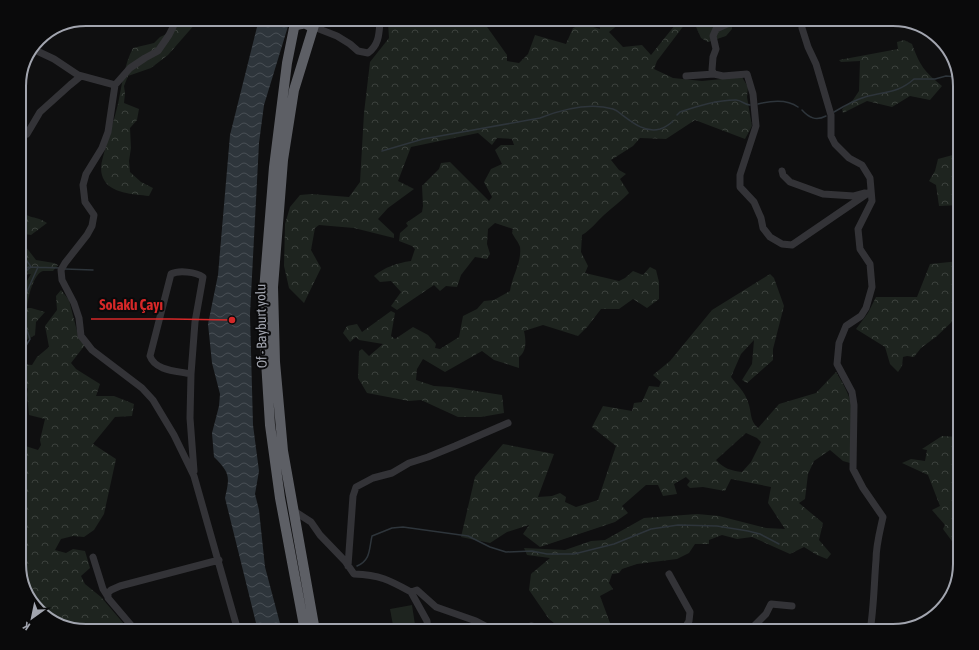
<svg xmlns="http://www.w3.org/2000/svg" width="979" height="650" font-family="'Asap Condensed',sans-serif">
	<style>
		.forest { fill: url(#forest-crowns); fill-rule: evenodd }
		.garden { fill: #1e241f }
		.water { fill: url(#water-waves) }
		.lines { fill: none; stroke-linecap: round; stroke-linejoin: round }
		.stream { stroke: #2e353b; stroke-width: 1.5 }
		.minor { stroke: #333337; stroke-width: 7 }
		.highway { stroke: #5d5f65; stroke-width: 10 }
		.labels { text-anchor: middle; stroke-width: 4; stroke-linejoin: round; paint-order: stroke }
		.street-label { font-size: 14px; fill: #a2a5af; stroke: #0a0a0b }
		.rim { fill: none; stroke: #a2a5af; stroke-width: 2 }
		.leader { fill: none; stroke: #d62828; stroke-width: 1.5 }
		.callout-dot { fill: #d62828; stroke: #0a0a0b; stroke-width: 1.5 }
		.callout-label { font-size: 15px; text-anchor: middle; font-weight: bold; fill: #d62828; stroke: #0a0a0b; stroke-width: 4; stroke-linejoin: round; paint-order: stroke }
	</style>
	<defs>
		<pattern id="forest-crowns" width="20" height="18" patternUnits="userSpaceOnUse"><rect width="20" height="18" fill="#1e241f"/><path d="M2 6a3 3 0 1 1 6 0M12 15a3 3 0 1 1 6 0" fill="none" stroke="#3c413d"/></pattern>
		<pattern id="water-waves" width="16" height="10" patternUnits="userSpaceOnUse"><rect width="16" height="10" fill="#2e353b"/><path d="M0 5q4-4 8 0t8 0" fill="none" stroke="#494f55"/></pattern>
	</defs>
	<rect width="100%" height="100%" fill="#0f0f10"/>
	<!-- forest -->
	<path class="forest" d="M679,20H688L657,61L654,69L673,78L702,81L742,77L748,87L747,97L752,126L745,139L695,120L666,139L640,138L633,146L611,160L619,170L626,174L620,179L629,193C621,201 613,207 604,215C597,221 591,230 582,235L581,252L588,266L585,273L619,281L625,278L633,271L643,275L650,267L656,270L659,282V299L647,308L633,299L619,309H601L588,326L578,336L543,325L524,331C526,340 527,351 519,357V368L494,360L482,351L445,372L423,359L417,369L416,380L434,386L450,387L502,395L504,413L481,417H458L421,400L409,401L367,393L358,378L359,351L362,349L369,356L383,344L359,340L356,337L350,342L343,333L347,326L357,324L362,332L391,311L395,313L391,336L395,339L413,327L428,335L436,344L435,348L440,349L459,337L463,316L477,309L484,301L494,300L510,291C512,276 522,262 520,247C519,243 514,237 512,233L513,229L495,223L488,229L487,244L490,254L487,259L475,257L461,275L457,287L446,286L440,291L434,285L397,310L391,306L401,292L391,281L380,282L374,276C385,267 397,263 411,261L415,249L412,246L399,241L400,233L408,226L406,223L422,212L423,206L422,186L439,169L441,163L450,162L489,201L492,197L484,182L491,169L502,164L495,150L501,145H514L512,139L497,138L492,145L478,133L411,147L398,181L414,189L388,208L378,219L394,234V238L354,228L319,225L315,228L311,250L321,268L304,303L289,288L284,266L285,224L290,207L300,195L311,194L349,197L360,182L364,113L370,62L389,38L388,22L485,21V24L507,55V61L519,63L528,54L535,35L566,44L573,28L583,24L600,29L599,21H623L609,32L623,47L642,45L651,55Z
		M693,20H732V29L726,36L708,42L701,38Z
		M179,23H196L168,55L151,68L128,76L124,86L125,93L124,103L139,109L137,120L130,128L131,148L129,161L130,172L141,182L153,188L149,196C134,194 110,194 103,178C100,171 101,164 103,157C107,139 114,122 118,104C122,85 124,65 133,48L154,43L160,37L173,31Z
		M904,40L912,44C920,66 924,71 942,86L930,100L910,96L892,107L867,101L843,113L842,109L853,100L859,91L860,61L841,62L839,60L898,49L897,42Z
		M960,153V205L939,206L936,185L929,181L935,171L938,159Z
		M19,209C29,220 36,215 47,223L31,235L25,234L19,227Z
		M19,238L36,260L54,263L58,265L53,271C50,271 46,271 43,271C33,274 28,298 27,308H31L45,312L36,322L35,335L25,341L22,364L32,365L37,357L49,347L45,326L57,310L56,296L61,290L69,300L78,335L85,345L71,363L76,369L100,384L96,396H114L134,404L132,416L115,417L93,444L116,459L104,514L94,530L84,537L73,536L61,539L55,550L66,553L73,549L85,551L90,568L81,576L85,584L101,597L130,631H86L49,620L28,597L19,568V444L38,450L41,445L40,440L45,419L29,415L27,394L28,388L19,395V341L22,331L19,330V294L31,274L19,275V266L22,265L19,259Z
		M960,261V316H958L937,336L921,348L914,357L907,356L903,357L902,366L898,372L890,364L885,347L856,329L868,313L876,297H917L930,264Z
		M770,274L774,278L784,306L773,349V360L747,383L742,380L752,364L754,340L741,354L731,377C737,385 745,392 748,402C752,412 749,420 758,428L779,404L816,393L836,372C843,383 849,394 852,407C855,421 851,448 850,463L843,461L830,450L814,461L808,474L805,499L799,503L823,523L819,540L831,554L827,559L817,555L804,547L790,554L752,537L737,539L722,535L709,540V544H695L689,553L677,559L637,564L622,569L619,573L612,574L609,583L613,589L600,596L613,631H564L549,619L529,590L531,574L550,558L527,555L524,548L565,550L591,541L605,540L644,518L697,514L719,516L766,528L785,529L768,503L771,487L731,479L725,491L703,487L690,488L687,485L690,481L686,477L674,484L677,494L663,496L658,485H646L622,506L628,513L615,522L540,547L523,534L529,525L507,532L490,543L461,537L475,477L503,444L554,454L538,497L552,496L560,493L566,497L565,502L576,507L598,500L616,446L592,427L603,406L632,411L634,403L642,402L649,386L659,387L661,382L653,375L670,361L712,310ZM746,433L757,438L761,442L751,462L742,472C731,471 723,468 716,460Z
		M942,436L960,437V552L943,529L945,525L932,510L940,506L928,475L902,463L911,459L925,461L927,450L922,449Z"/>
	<!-- garden -->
	<path class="garden" d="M412,605L416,631H394L390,609Z"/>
	<!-- water -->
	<path class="water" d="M258,23H289L264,105L259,143L250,314L253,425L259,471L255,494L259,510L265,567L282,631H258L225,498C230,476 230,473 214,457L212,433L219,406L220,394L212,363L208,324L218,275L230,135Z"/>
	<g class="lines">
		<!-- stream -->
		<path class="stream" d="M758,104C770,101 787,99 798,107
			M802,110C809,118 816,121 826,116
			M834,112C844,106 855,100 865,97C885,91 897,94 914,79H935L946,76L958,77
			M677,115L680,112C698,106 717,100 736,100C741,100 745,105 750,105
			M382,151L423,139L540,118C563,109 589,102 613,109C616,110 619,112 621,114C633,123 645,133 660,129C666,127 669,125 673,121
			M19,249L31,267L60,268
			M65,269L93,270
			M19,271L29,267
			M19,277L31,267
			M19,357L30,339L24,322L25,296L38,267
			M357,566C371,560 369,549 372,536L392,528L403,527L468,536L490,547L506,552L532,551L547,554H574L614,544L651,529L678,525L717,526L748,531L760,534L779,544"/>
		<!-- minor -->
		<path class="minor" d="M736,20L716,29L713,36L716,49L713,57L712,70L714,74L723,76L747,74L753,94L756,126L740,175V187L754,202L761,218L763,228L770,237L782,244L792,245L871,191
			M802,20V28L808,47L816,64L831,115V136L835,144L849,158L862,165L870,178L872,201L858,229L860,249L870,264L872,287L866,308L861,316L846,326L839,343L837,364L852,392L854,405L853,469L863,488L883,517C880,531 876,545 876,560C874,584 874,607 870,631
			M175,23L169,35L158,51L145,58L130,68L115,85L108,132L102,148L86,174L83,185L85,202L94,215L92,226L87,235L65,263L61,270L62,280L74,303L79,318L81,336L92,350L142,388L153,400L174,435L194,476L238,631
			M314,27L337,36L350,44L358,51L368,53C379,45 379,34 380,22
			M33,51H37L54,59L78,75L115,85
			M686,76L714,74
			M27,134L40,112L70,85L81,76
			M782,171L783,175L790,182L823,194L854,196L865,193
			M191,374C178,371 155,371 150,356L171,274C179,270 196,272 203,277L195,322L191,374L190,418L194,471
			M294,511L311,522L320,535L345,561L354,574C380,575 389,580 411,592L417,590L436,607L476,621L495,631
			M93,557L103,589L108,597
			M348,566L353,496L356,487L373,478L392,473L409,463L428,457L455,446L508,423
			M669,574L690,612L689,621L683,631
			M411,592L427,621L428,631
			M136,631L108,598V593L111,590L120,586L219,560
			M525,631L531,626L555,631
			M749,631L766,614L771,604L792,606"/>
		<!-- highway -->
		<path class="highway" d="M295,23L287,63L274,167L264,291L265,345L270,425L280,498L305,631
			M294,26C303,23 307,22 313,29
			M315,631L283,451L275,362L273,287L283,160L294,90L315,22"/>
	</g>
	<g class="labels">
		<!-- street labels -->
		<g class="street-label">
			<text transform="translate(261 326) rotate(-91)" y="5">Of - Bayburt yolu</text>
		</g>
	</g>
	<!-- crop -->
	<path d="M0 0H979V650H0ZM86 26H893A60 60 0 0 1 953 86V564A60 60 0 0 1 893 624H86A60 60 0 0 1 26 564V86A60 60 0 0 1 86 26Z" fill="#0a0a0b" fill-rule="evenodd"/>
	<path class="rim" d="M86 26H893A60 60 0 0 1 953 86V564A60 60 0 0 1 893 624H86A60 60 0 0 1 26 564V86A60 60 0 0 1 86 26Z"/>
	<!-- callouts -->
	<path class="leader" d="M232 320L171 319H91"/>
	<circle class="callout-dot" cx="232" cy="320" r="4"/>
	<g class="callout-label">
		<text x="131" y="310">Solaklı Çayı</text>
	</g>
	<!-- north arrow -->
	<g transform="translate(32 618) rotate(213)" stroke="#0a0a0b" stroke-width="3" paint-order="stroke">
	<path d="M0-3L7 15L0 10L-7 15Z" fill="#a2a5af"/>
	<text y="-6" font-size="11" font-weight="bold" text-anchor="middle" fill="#a2a5af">K</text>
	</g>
</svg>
